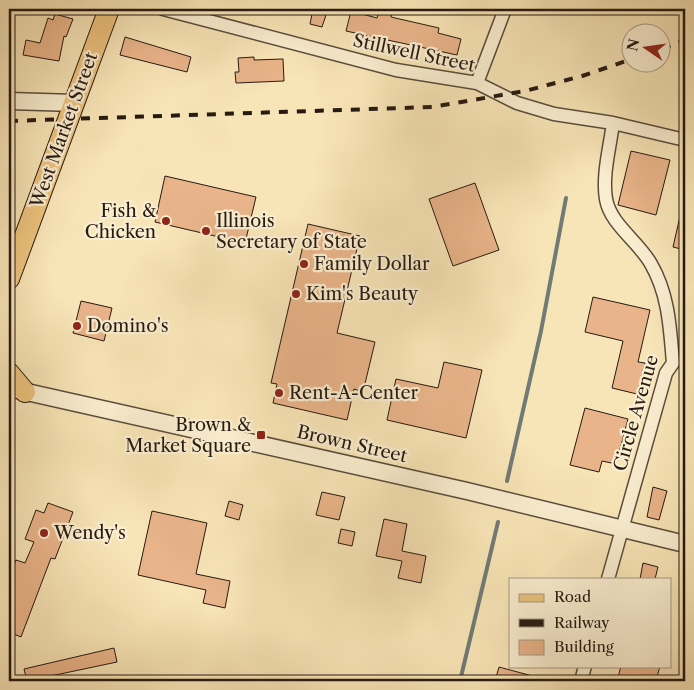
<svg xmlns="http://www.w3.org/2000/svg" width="694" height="690" font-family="'Libre Caslon Text',serif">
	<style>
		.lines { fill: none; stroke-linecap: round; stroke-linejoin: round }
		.stream { stroke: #717b76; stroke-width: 4 }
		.building { fill: #e9b489; stroke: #261a12 }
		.minor-casing { stroke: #5a4d3b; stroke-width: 15 }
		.tertiary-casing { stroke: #5a4d3b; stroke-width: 19 }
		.primary-casing { stroke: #261a12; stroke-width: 22 }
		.minor { stroke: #faeed0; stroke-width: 12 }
		.tertiary { stroke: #faeed0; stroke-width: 16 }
		.primary { stroke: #ecc27c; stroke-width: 20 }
		.rail { stroke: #261a12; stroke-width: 4; stroke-dasharray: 9 9; stroke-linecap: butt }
		.poi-dot { fill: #8f2418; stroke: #faeed0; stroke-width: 2 }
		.labels { text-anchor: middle; stroke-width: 4.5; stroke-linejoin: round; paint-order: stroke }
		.street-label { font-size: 18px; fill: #261a12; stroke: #faeed0 }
		.poi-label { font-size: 18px; fill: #261a12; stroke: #faeed0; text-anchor: start }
	</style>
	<rect width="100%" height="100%" fill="#f8e5b7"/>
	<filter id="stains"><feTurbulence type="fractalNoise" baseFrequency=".004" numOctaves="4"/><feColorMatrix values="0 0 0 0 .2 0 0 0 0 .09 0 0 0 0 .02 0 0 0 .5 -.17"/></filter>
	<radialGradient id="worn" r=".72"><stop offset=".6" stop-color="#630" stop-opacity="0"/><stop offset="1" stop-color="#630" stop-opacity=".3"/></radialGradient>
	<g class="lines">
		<!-- stream -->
		<path class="stream" d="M507,481L541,331L566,198
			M460,681L498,522"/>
	</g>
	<!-- building -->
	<path class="building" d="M313,9H328L322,27L310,24Z
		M379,9H393L391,17L439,28L438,33L461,39L457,55L346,31L351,11L377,18Z
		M55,14L73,19L66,37L64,36L59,61L23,55L26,40L40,43L48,18L53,20Z
		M125,37L191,57L187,72L120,55Z
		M254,57V60L283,59L284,81L236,83L235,72H239L238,58Z
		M631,151L670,160L656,215L618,205Z
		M165,176L256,197L245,243L155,222Z
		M475,183L499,250L453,266L429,199Z
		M681,212L685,213V250L673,247Z
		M308,224L360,236L337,333L375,342L363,392L354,389L347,420L273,403L277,384L271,383Z
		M593,297L650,310L638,362L645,363L637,394L612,388L623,341L585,332Z
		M81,301L112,308L104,341L73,333Z
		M444,362L482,370L466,438L387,420L396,379L438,388Z
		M585,408L628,419L616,464L602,461L599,472L570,465Z
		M653,487L667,491L659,520L647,517Z
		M322,492L345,497L339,520L316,515Z
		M229,501L243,505L239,520L225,516Z
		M48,503L73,512L55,559L51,558L21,637L9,632V578L16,560L25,563L34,542L25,539L36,510L44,513Z
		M152,511L207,523L196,574L230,581L225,608L203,603L206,590L138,575Z
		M384,519L407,524L402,551L426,556L421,583L398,578L402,561L376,556Z
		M341,529L355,532L352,546L338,543Z
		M643,563L658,567L655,579H640Z
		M114,648L117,662L27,681L24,669Z
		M621,666H660L656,681H617Z
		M499,667L540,678L539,681H495Z"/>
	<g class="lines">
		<!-- minor casing -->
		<g class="minor-casing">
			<path id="minor" d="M163,9L396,70L477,83L517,103L554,114L613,123L685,140
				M477,83L505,9
				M608,579L666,373L673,363C670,329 669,295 651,264C639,242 610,224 606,199C602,175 610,147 613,123
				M581,681L585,666"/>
		</g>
		<!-- tertiary casing -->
		<g class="tertiary-casing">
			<path id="tertiary" d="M9,101L75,103
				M9,388L467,491L685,544"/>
		</g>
		<!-- primary casing -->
		<g class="primary-casing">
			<path id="primary" d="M9,279L109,9
				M9,373L25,392"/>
		</g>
		<!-- minor -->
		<use href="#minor" class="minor"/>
		<!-- tertiary -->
		<use href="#tertiary" class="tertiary"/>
		<!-- primary -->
		<use href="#primary" class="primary"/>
		<!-- rail -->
		<path class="rail" d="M662,49L685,40
			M9,121L432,107L525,91L582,76L632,59"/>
	</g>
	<!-- markers -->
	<g class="poi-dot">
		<circle cx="166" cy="221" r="5"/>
		<circle cx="206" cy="231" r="5"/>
		<circle cx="304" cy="264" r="5"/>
		<circle cx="296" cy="294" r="5"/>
		<circle cx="77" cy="326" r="5"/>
		<circle cx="279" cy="393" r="5"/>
		<rect x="256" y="430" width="10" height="10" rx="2.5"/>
		<circle cx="44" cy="533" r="5"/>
	</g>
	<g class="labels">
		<!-- street labels -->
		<g class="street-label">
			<text transform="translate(414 53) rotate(12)" y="6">Stillwell Street</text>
			<text transform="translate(64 130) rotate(-70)" y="6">West Market Street</text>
			<text transform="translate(636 413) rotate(-74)" y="6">Circle Avenue</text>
			<text transform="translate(352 444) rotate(13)" y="6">Brown Street</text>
		</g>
		<!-- poi labels -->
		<g class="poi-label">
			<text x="156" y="217" text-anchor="end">Fish &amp;<tspan x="156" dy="21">Chicken</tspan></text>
			<text x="216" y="227">Illinois<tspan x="216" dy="21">Secretary of State</tspan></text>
			<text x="314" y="270">Family Dollar</text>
			<text x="306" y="300">Kim's Beauty</text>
			<text x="87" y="332">Domino's</text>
			<text x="289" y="399">Rent-A-Center</text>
			<text x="251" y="431" text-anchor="end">Brown &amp;<tspan x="251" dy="21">Market Square</tspan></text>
			<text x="54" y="539">Wendy's</text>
		</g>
	</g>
	<!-- margin -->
	<rect width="694" height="690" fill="none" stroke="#f8e5b7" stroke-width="30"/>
	<rect x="10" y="10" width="674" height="670" fill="none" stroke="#261a12" stroke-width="2.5"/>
	<rect x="15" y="15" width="664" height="660" fill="none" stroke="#261a12"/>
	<!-- legend -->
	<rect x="509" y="578" width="162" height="90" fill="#faeed0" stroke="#a59984"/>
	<rect x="519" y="594" width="25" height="8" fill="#ecc27c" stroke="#a59984"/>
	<text x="554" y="602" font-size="15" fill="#261a12">Road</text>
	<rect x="519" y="619" width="25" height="8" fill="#261a12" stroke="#a59984"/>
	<text x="554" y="628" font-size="15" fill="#261a12">Railway</text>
	<rect x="519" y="640" width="25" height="15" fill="#e9b489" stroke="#a59984"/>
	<text x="554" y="652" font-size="15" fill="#261a12">Building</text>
	<!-- north arrow -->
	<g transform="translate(646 48) rotate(283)"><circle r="24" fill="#faeed0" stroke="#a59984"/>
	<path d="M0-4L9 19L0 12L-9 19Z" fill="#8f2418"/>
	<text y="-8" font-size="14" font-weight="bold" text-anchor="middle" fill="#261a12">N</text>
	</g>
	<rect width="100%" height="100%" filter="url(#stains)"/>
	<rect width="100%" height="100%" fill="url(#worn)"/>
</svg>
